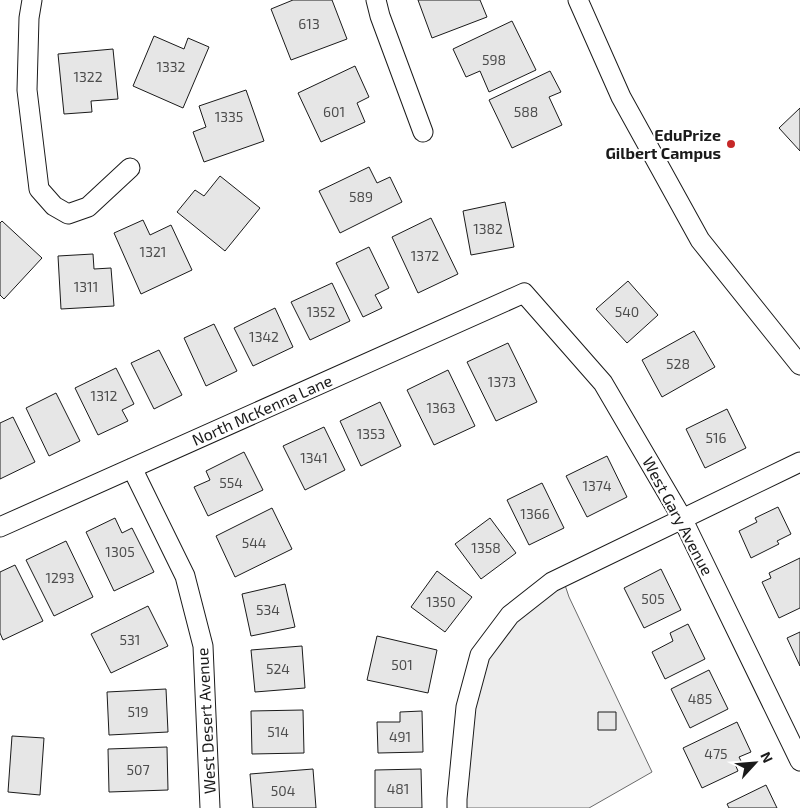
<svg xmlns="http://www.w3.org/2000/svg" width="800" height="808" font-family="'Exo 2',sans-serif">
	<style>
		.built { fill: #ededed; stroke: #6a6a6a }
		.building { fill: #e6e6e6; stroke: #1a1a1a }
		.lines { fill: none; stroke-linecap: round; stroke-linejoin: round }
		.minor-casing { stroke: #1a1a1a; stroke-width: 21 }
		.minor { stroke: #fff; stroke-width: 19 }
		.poi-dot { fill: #c62828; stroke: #fff; stroke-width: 2 }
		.labels { text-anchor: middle; stroke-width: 4; stroke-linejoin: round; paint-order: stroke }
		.number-label { font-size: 14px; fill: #4d4d4d }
		.poi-label { font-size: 16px; font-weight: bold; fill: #1a1a1a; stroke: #fff; text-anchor: end }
		.street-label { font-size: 16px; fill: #1a1a1a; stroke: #fff }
	</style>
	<rect width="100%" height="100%" fill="#fff"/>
	<!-- built -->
	<path class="built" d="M562,576L569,597L652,772L589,808H457L480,655Z"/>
	<!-- building -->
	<path class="building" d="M293,0H332L347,39L291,60L271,9Z
		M418,0H480L487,17L432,38Z
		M512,21L536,70L489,92L480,71L466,77L453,49Z
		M154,36L184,49L188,38L209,47L183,108L133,86Z
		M113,49L118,99L91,101L92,112L64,114L58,54Z
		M355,66L369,97L357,103L365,122L321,142L298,93Z
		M550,71L561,92L549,97L562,125L512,148L489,100Z
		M246,90L264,141L204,162L193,132L206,127L199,106Z
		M800,108V151L779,128Z
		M369,167L377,183L390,177L402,202L340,233L319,191Z
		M220,176L260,208L225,251L177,212L195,190L204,196Z
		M505,202L514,247L471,255L463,211Z
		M431,218L458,274L418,293L392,237Z
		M143,220L150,235L171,225L192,270L141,294L114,233Z
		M2,221L42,258L4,299L0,295V223Z
		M369,247L389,288L375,295L382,308L363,317L336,263Z
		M93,254L94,269L111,268L114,306L61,309L58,256Z
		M628,281L658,315L627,343L596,309Z
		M332,283L350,321L310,340L291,302Z
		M275,308L293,347L253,366L234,328Z
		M214,324L237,371L206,386L184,338Z
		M694,331L715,367L662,397L642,360Z
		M508,343L537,402L496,421L467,362Z
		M159,350L182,395L154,409L131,363Z
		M116,368L134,404L122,410L128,421L98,435L75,388Z
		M448,370L475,426L434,445L407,390Z
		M56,393L80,441L49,456L26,408Z
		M380,402L401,446L361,466L340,421Z
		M727,409L746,448L705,468L686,429Z
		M13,417L35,462L0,479V423Z
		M324,427L345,470L305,490L283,446Z
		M244,452L263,490L208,516L194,487L210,480L206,471Z
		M607,456L627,497L587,517L566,476Z
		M542,483L564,528L529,545L507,500Z
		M778,507L791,534L777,541L779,544L751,558L739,531L757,522L755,518Z
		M272,508L292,549L235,577L216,536Z
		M115,518L122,533L132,528L154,572L114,591L86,532Z
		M490,518L516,553L481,579L455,544Z
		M66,541L93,597L54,616L26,560Z
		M800,558V608L779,618L762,582L771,578L769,573Z
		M15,565L43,621L3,640L0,633V572Z
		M661,569L681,610L644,628L624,588Z
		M437,571L472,597L445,632L411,607Z
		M285,584L295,627L251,636L242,594Z
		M148,606L168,646L111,673L91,634Z
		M688,624L705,659L665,679L652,652L673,641L670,633Z
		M800,632V666L787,638Z
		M377,636L437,650L428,693L367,680Z
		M302,646L305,688L255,692L251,650Z
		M709,670L728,709L690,728L671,689Z
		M166,689L168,732L109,735L107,692Z
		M303,710L304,753L252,754L251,711Z
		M422,711L423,752L378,753L377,722H400V712Z
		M598,712H616V730H598Z
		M737,722L751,752L739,757L741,761L735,764L738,771L702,788L683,748Z
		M12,736L44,738L40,795L8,792Z
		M167,747L168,790L109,792L108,749Z
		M313,769L316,808H253L250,774Z
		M421,769L422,808H375V770Z
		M766,785L777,808H729L727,804Z"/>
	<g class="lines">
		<!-- minor casing -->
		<g class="minor-casing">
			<path id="minor" d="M32,0L29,18L27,90L39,189L54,206L68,214L88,207L130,168
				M376,0L380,16L423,132
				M578,0L621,97L700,240L800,365
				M132,468L185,576L203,646L210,808
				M0,527L524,293L603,383L682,518L800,761
				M457,808V799L466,707L480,655L510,615L552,582L800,462"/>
		</g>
		<!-- minor -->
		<use href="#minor" class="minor"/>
	</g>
	<!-- markers -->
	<circle class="poi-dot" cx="731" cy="144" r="5"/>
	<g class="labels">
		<!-- number labels -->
		<g class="number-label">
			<text x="309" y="29">613</text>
			<text x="494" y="65">598</text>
			<text x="171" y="72">1332</text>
			<text x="88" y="82">1322</text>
			<text x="334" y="117">601</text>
			<text x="526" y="117">588</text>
			<text x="229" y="122">1335</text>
			<text x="361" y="202">589</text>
			<text x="488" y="234">1382</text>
			<text x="153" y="257">1321</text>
			<text x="425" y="261">1372</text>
			<text x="86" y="292">1311</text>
			<text x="321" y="317">1352</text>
			<text x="627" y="317">540</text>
			<text x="264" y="342">1342</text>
			<text x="678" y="369">528</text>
			<text x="502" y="387">1373</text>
			<text x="104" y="401">1312</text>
			<text x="441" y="413">1363</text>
			<text x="371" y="439">1353</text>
			<text x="716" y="443">516</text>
			<text x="314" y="463">1341</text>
			<text x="231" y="488">554</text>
			<text x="597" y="491">1374</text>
			<text x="535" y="519">1366</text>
			<text x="254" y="548">544</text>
			<text x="486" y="553">1358</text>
			<text x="120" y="557">1305</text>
			<text x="60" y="583">1293</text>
			<text x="653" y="604">505</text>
			<text x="441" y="607">1350</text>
			<text x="268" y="615">534</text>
			<text x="130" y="645">531</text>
			<text x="402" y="670">501</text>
			<text x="278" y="674">524</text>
			<text x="700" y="704">485</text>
			<text x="138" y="717">519</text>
			<text x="278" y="737">514</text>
			<text x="400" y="742">491</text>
			<text x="716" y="759">475</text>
			<text x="138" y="775">507</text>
			<text x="398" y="794">481</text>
			<text x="283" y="796">504</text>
		</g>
		<!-- poi labels -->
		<g class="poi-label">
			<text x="721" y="141">EduPrize<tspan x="721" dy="18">Gilbert Campus</tspan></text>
		</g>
		<!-- street labels -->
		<g class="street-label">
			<text transform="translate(262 410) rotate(-24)" y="6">North McKenna Lane</text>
			<text transform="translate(678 516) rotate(62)" y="6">West Gary Avenue</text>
			<text transform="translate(206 721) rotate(-93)" y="6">West Desert Avenue</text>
		</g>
	</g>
	<!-- north arrow -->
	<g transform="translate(755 763) rotate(64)" stroke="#ffffff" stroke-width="4" paint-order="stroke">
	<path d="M0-4L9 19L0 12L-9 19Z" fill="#1a1a1a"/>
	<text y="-8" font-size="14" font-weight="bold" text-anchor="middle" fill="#1a1a1a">N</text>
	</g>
</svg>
